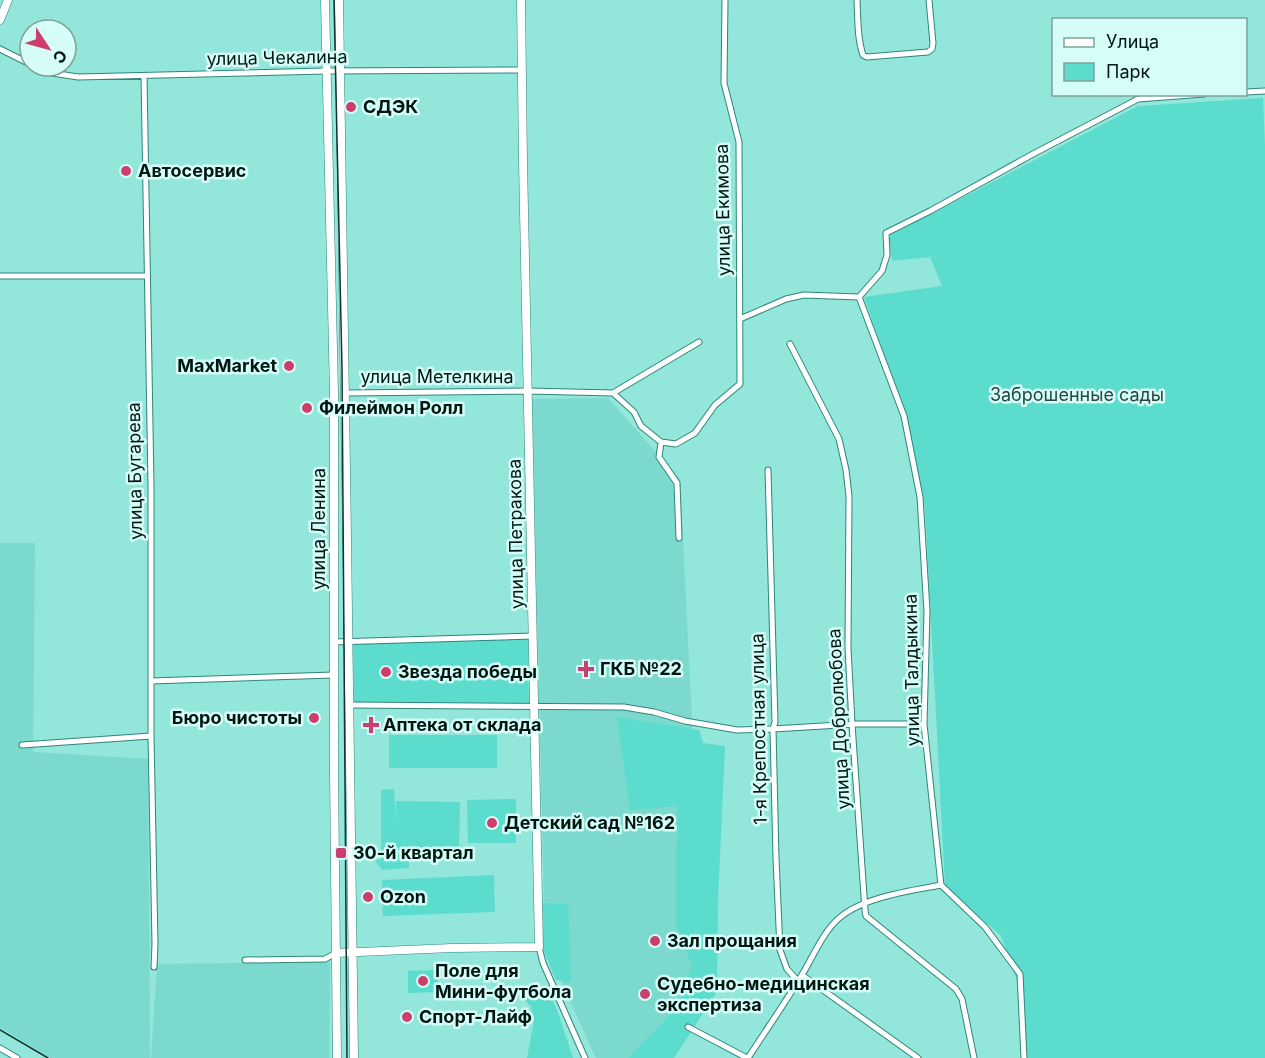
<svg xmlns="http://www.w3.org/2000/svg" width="1265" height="1058" font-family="Inter,sans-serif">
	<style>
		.built { fill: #7bd9cd }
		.green { fill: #5cdccd }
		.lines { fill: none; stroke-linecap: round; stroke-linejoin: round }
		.street-casing { stroke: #2f857c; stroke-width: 7 }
		.secondary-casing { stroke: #2f857c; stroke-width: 9 }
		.street { stroke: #fff; stroke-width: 5 }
		.secondary { stroke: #fff; stroke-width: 8 }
		.tram { stroke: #13312d; stroke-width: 1.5 }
		.poi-dot { fill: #cc3f6d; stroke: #d6fef8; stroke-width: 2 }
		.labels { text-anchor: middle; stroke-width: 5; stroke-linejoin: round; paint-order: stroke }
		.street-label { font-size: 18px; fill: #001613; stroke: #d6fef8 }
		.poi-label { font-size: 18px; font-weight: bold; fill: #001613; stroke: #d6fef8; text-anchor: start }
		.park-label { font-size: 18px; fill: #284642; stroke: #d6fef8 }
	</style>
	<rect width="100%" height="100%" fill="#92e6da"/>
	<!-- built -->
	<path class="built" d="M608,398L680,479L693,742L708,981L661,1058H596L545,945L532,399Z
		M0,543H35L33,752L148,759L150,1058H51L0,1028Z
		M330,962L329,1058H151L157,964Z"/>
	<!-- green -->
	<path class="green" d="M1263,98L1265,146V1058H1025L1022,996L1001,936L945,885L925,507L902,405L864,297L942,286L930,257L892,261L889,236L1138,106Z
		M528,638L529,705L354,704L353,641Z
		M617,717L699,730L703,743L725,746L718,901L717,992L674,1058H629L680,1004L692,965L676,924L677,806L630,810Z
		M389,735H497V768H389Z
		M394,789L396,819V801L460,802L459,850H397V854L409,857V868L382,870L375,860L381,859V790Z
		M516,799V843H468L467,800Z
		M494,875L495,912L383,916L382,880Z
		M543,903L568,904L571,982L556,980L542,947Z
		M438,970V992L408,993V971Z
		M528,987L547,989L557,1010L573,1058H527L534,1020L531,1007L520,995Z"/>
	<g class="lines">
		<!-- street casing -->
		<g class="street-casing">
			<path id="street" d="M857,0C858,18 857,38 863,55L867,57L928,52L932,49L933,43L929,0
				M0,49L30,64
				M34,66L52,73L78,77L326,71L522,70
				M1246,92L1265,91
				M0,276H147
				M859,297L904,416L920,497L927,611L924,724L941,885L985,927L1020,974L1024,1058
				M859,297L882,271L887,255L886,233L930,211L1033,154L1138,99L1204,94
				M740,319L786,299L804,295L859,297
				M790,344L839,439L846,470L849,496L848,648L852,724L865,910L866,916L956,989L962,999L974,1058
				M346,393L528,391L613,393L634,412L641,426L661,442L676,444L695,433L715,405L740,384L739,142L724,83L725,0
				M613,393L699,342
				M661,442L659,457L677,483L679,538
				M768,470L775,722L773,729L776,858L780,950L787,969L798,981
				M334,642L533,636
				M151,681L334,675
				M349,705L624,707L654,712L685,721L737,730L773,729L856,724H924
				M151,736L155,944L154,967
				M22,745L151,736V485L144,76
				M539,947L543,963L585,1058
				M245,960L325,959L336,953
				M802,975L918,1058
				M688,1027L747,1058
				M0,1048L17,1058
				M748,1058C766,1030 786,1002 803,973C814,955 822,934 838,919C862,897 910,891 941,885"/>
		</g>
		<!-- secondary casing -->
		<g class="secondary-casing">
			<path id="secondary" d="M325,0L334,393V770L337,1058
				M339,0C347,353 347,705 354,1058
				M0,20L8,0
				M336,953L452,948L539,947L523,161L521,0"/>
		</g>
		<!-- street -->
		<use href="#street" class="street"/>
		<!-- secondary -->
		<use href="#secondary" class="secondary"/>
		<!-- tram -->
		<path class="tram" d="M334,0L342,369L347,1058
			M0,1030L48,1058"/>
	</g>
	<!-- markers -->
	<g class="poi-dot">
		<circle cx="351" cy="107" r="6"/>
		<circle cx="126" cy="171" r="6"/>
		<circle cx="289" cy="366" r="6"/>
		<circle cx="307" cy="408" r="6"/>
		<path d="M583 660h6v6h6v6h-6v6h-6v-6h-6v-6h6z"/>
		<circle cx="386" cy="672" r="6"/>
		<circle cx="314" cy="718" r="6"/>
		<path d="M368 716h6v6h6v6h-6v6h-6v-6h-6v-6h6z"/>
		<circle cx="492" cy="823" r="6"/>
		<rect x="335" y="847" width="12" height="12" rx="3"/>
		<circle cx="368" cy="897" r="6"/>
		<circle cx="655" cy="941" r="6"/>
		<circle cx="423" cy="981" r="6"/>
		<circle cx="645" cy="994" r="6"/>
		<circle cx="407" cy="1017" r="6"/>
	</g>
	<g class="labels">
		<!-- street labels -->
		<g class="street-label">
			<text transform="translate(277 58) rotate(-1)" y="6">улица Чекалина</text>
			<text transform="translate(723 210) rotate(-91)" y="6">улица Екимова</text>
			<text x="437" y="383">улица Метелкина</text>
			<text transform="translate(135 471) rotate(-91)" y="6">улица Бугарева</text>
			<text transform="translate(319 529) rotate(-90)" y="6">улица Ленина</text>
			<text transform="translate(516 534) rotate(-91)" y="6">улица Петракова</text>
			<text transform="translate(912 670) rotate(-91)" y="6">улица Талдыкина</text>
			<text transform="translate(839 719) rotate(-93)" y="6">улица Добролюбова</text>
			<text transform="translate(759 729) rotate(-91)" y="6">1-я Крепостная улица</text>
		</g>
		<!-- poi labels -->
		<g class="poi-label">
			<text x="363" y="113">СДЭК</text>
			<text x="138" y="177">Автосервис</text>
			<text x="277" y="372" text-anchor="end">MaxMarket</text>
			<text x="319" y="414">Филеймон Ролл</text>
			<text x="600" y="675">ГКБ №22</text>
			<text x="398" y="678">Звезда победы</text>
			<text x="302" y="724" text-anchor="end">Бюро чистоты</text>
			<text x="383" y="731">Аптека от склада</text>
			<text x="504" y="829">Детский сад №162</text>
			<text x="353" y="859">30-й квартал</text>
			<text x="380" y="903">Ozon</text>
			<text x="667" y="947">Зал прощания</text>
			<text x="435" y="977">Поле для<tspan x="435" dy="21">Мини-футбола</tspan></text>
			<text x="657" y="990">Судебно-медицинская<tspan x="657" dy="21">экспертиза</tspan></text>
			<text x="419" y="1023">Спорт-Лайф</text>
		</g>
		<!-- park labels -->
		<g class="park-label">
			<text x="1077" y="401">Заброшенные сады</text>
		</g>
	</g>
	<!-- legend -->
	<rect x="1052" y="18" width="195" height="78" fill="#d6fef8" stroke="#80a19c" stroke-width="1.5"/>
	<rect x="1064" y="38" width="30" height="9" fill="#ffffff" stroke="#80a19c" stroke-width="1.5"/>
	<text x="1106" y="48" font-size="18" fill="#001613">Улица</text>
	<rect x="1064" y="63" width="30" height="18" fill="#5cdccd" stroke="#80a19c" stroke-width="1.5"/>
	<text x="1106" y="78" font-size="18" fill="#001613">Парк</text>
	<!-- north arrow -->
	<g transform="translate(48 48) rotate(126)"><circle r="28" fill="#d6fef8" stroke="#80a19c" stroke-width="1.5"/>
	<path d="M0-4.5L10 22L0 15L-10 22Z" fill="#cc3f6d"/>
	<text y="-9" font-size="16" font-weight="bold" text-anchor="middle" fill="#001613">С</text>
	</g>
</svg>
